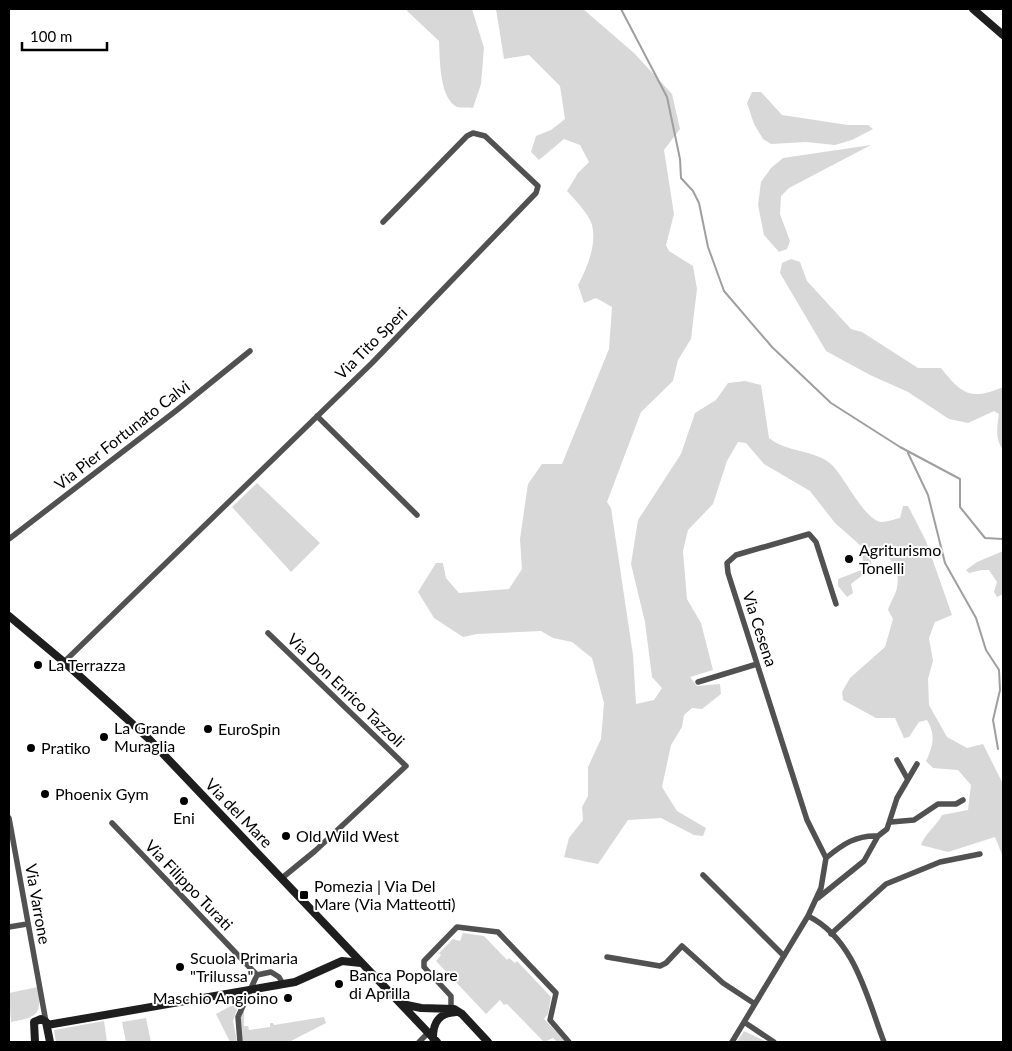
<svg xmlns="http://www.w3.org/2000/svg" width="1012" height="1051" font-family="Lato,sans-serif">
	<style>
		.green { fill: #d8d8d8 }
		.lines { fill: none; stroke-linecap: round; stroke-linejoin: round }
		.stream { stroke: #9f9f9f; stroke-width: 2 }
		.street { stroke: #515151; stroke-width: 5.5 }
		.secondary { stroke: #1e1e1e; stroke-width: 8 }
		.poi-dot { fill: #000; stroke: #fff; stroke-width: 2 }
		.labels { text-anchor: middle; stroke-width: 4; stroke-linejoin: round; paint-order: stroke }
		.street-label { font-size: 16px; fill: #000; stroke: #fff }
		.poi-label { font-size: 16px; fill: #000; stroke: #fff; text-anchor: start }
	</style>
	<rect width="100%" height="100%" fill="#fff"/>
	<!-- green -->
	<path class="green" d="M405,9H472L484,48L481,84L473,108C469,107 461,108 457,107C439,98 440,58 439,41Z
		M496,9H583L634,53L672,94L680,129L664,150L674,214L666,245L669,251L693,266L697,289L691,339L678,360L673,381L641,412L607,502L611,508L633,655L636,704L654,700L662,688L652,677L645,622L631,564L638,520L681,454L695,413L716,400L728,383L745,381L761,385L769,438C787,453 815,449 832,465C845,478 864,519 881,522C887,522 895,519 900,518L903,506H908L926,541L952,615L935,622L929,638L933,661L928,679L929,705L947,737L967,748L983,744L1003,784V857L995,837L948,852L921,845C925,833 936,827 942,815L968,810L971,785L958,770L933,768L926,761C933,746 936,735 927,720L919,722L909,737L904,738L895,718H876L843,700L842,692L850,678L885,647L893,619L888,610C890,602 896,595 897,587C901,571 890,554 875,548L870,553L872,568L851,584L853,593L847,597L838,586V579L864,569L861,546L835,523L810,491L764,464L746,443L738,442L727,461L713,504L688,530L683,551L687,599L701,623L713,670L690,677L697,686L720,684L721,694L702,709L692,708L684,715L682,727L671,745L662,787L677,811L706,828L703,836L694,835L661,818L628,820L598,864L564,857L569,838L583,820L582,807L588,796V767L601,739L604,703L592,658L572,642L553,638L541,631L477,634L463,637L434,618L418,592L436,563H443L446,578L459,593L509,589L522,569L520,539L528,484L542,464H562L609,349L612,307L596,298L584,303L578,285C587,268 597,245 592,225C589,214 575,200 567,191L578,173L589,162L580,145L564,139L539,160L531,152L536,136L551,130L565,119L560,86L529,55L504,59Z
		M752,92H761L782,115L848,125H868L873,129L852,140L835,145L806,142L771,144L763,139L754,124L747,103Z
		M871,145L789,188L781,196L780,214L790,241L787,249L779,252L764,235L758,205L761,182L771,168L783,158Z
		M791,259L800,262L807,281L851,329L862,332L918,368H941C961,394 971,401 1003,387V450C995,439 997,427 999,414L994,411L968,423L949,419L908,392L870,375L826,351L780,273L782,263Z
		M257,483L320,543L291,572L232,507Z
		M1003,551V594L997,597L994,592L997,582L989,570H982L969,573L966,570L977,562Z
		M463,933L484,936L507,960L509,958L515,963L517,961L551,997L548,1014L544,1019L566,1042H557L553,1038L544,1042L507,1004L504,1005L500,1000L486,1014L436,961L441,955L439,953L453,939L460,941Z
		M38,987C42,1016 37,1017 11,1022L9,993Z
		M240,1001L233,1021L237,1042H230L216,1014Z
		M244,1009V1026H248L249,1030L270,1027V1023H273L274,1025L324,1017L326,1023L289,1042H242L239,1021Z
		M146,1018L151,1042H126L122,1022Z
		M104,1021L107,1042H56L54,1030Z
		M744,1031L767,1042H737Z"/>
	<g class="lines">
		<!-- stream -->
		<path class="stream" d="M621,9L667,97L680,159L681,178L693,191L699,203L708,247L724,291L772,347L831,403L900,447L960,479V507L985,538L1003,539
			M908,453L928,495L945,563L976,618L986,650L999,670L1000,690L993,720L998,749"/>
		<!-- street -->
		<path class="street" d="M317,416L417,515
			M9,539L177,410L250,351
			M268,633L406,766L315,851L282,878
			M64,662L372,363L536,193L538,186L485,136L473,133L467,136L383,222
			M698,682L757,664
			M897,760L907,778
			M9,818L46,1022
			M891,822L914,820L938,804H956L963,800
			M112,823L257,975
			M826,858L807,820L728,573L727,563L736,555L809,534L816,542L836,604
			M826,858C843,844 856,835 878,836
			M703,875L784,956
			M818,898L864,861L878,836L887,829L897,798L917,764
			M808,916C855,939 867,998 884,1042
			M9,927L27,924
			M831,934L886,884L940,862L980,854
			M607,957L660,966L666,963L682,946L723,983L755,1004
			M257,975L271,972L279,977L283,984
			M451,1008V996L424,967V961L457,927L498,932L556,993L550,1020L569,1042
			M744,1022L774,1042
			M240,1042L238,1017L257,975
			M419,1042L428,1033
			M732,1042L808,916L821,888L826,858"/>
		<!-- secondary -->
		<path class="secondary" d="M973,9L1003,35
			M9,616L64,662L148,738L437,1042
			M402,1004L421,1008L454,1009L462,1014L488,1042
			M47,1025L295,982L342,961L361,963
			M433,1038C433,1022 439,1013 456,1012
			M35,1042L34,1022L41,1019L46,1022L50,1042"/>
	</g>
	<!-- markers -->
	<g class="poi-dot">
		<circle cx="849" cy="559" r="5"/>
		<circle cx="38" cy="665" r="5"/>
		<circle cx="208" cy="729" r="5"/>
		<circle cx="104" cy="737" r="5"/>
		<circle cx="31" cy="748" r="5"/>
		<circle cx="45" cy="794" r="5"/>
		<circle cx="184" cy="801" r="5"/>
		<circle cx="286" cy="836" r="5"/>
		<rect x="299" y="890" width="10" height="10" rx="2.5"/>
		<circle cx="180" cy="967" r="5"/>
		<circle cx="339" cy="984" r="5"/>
		<circle cx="288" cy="998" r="5"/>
	</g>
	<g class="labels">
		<!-- street labels -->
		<g class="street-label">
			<text transform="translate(371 343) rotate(-45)" y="6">Via Tito Speri</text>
			<text transform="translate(122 435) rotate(-38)" y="6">Via Pier Fortunato Calvi</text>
			<text transform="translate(760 629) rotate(72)" y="6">Via Cesena</text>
			<text transform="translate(346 690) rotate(44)" y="6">Via Don Enrico Tazzoli</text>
			<text transform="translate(239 813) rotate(46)" y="6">Via del Mare</text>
			<text transform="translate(189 885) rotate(46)" y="6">Via Filippo Turati</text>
			<text transform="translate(38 904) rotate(80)" y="6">Via Varrone</text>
		</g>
		<!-- poi labels -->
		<g class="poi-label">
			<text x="859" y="556">Agriturismo<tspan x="859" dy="18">Tonelli</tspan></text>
			<text x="48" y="671">La Terrazza</text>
			<text x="114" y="734">La Grande<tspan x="114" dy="18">Muraglia</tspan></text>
			<text x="218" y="735">EuroSpin</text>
			<text x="41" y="754">Pratiko</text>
			<text x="55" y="800">Phoenix Gym</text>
			<text x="184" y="824" text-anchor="middle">Eni</text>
			<text x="296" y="842">Old Wild West</text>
			<text x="314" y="892">Pomezia | Via Del<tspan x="314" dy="18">Mare (Via Matteotti)</tspan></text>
			<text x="190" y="964">Scuola Primaria<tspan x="190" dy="18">"Trilussa"</tspan></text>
			<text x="349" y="981">Banca Popolare<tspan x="349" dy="18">di Aprilla</tspan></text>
			<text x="278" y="1004" text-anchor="end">Maschio Angioino</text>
		</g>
	</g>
	<!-- border -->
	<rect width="1012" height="1051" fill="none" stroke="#000000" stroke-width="20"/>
	<!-- scale -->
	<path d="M22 42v8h85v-8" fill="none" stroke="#000000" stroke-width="2.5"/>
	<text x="30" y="42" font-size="15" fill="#000000" stroke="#ffffff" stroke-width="4" paint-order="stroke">100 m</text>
</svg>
